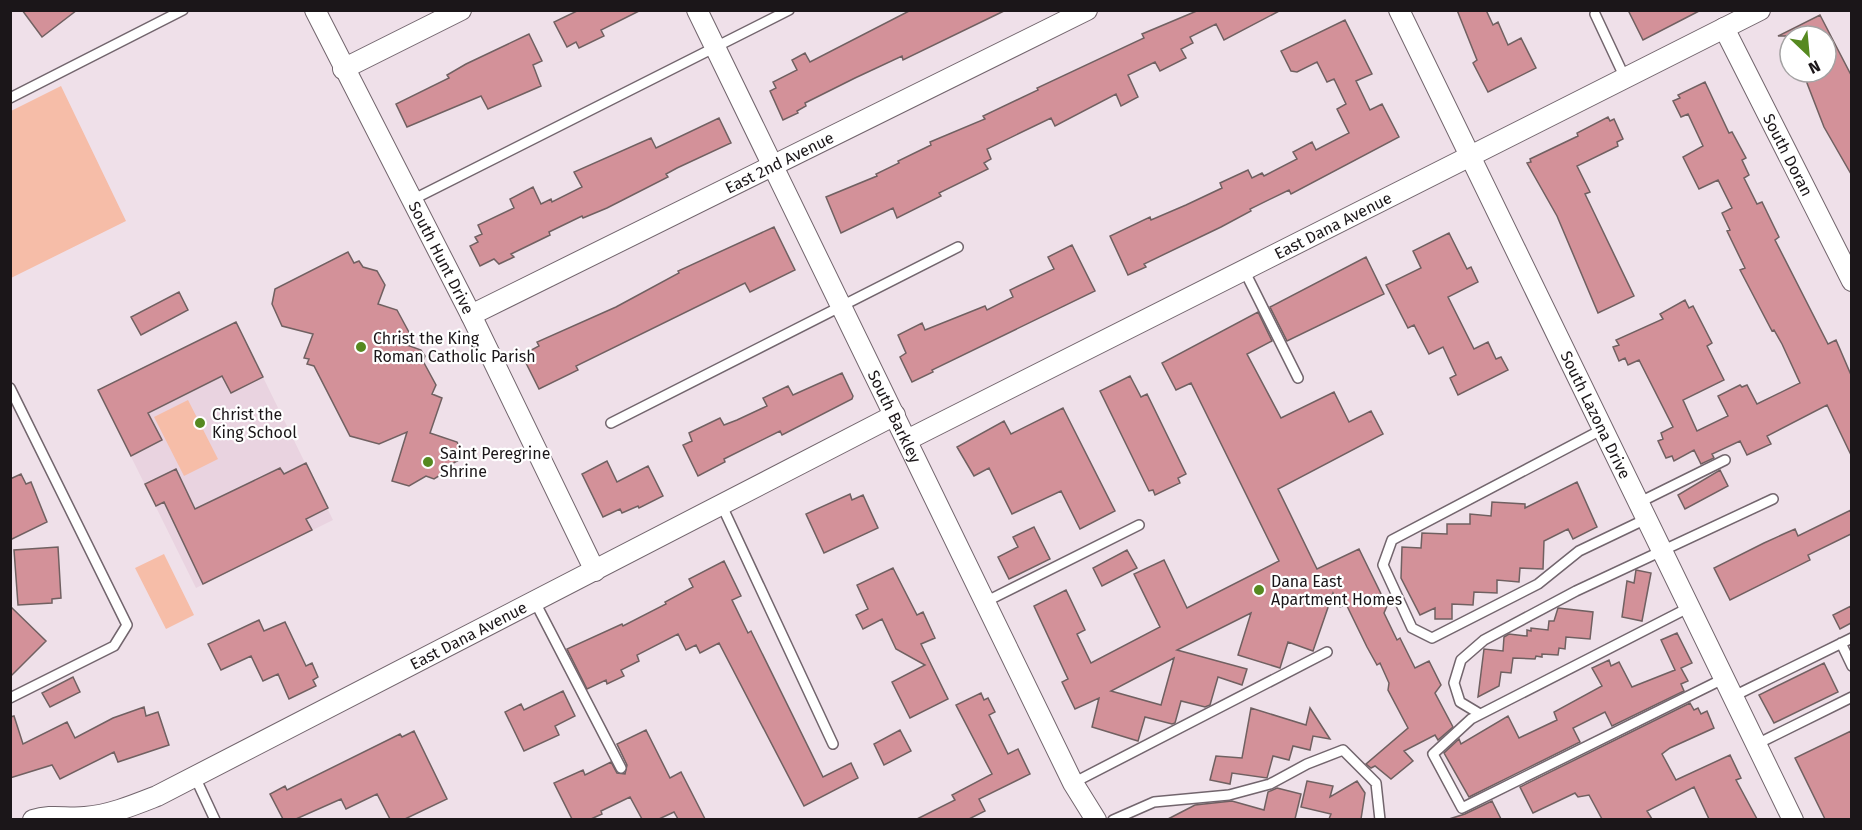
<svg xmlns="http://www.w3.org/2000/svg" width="1862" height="830" font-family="'Fira Sans',sans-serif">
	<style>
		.built { fill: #e9d3e0 }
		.green { fill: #f6bda8 }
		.building { fill: #d39199; stroke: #706061; stroke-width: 1.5; fill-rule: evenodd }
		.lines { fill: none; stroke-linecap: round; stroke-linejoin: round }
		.service-casing { stroke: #72656d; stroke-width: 12 }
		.minor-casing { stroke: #72656d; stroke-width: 22 }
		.service { stroke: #fff; stroke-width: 9 }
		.minor { stroke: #fff; stroke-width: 20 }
		.poi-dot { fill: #568920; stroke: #fff; stroke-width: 2 }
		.labels { text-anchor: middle; stroke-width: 4.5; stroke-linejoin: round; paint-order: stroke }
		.street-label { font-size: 16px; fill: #1b1619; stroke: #fff }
		.poi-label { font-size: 16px; fill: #1b1619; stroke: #fff; text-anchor: start }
	</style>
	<rect width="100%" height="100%" fill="#efe0e9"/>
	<!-- built -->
	<path class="built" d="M236,322L333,520L196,588L98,390Z"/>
	<!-- green -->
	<path class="green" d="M61,86L126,221L11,278V111Z
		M188,400L218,459L184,476L154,417Z
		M164,554L194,615L166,629L135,568Z"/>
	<!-- building -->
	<path class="building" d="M22,10H77L42,37Z
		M579,10H641L601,30L604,36L579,48L576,42L567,47L554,22Z
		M911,10H1006L903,60L902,56L855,78L805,103L806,106L797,111L798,113L783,120L770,91L776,88L773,82L797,70L792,60L805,53L810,62Z
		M1199,10H1281L1224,40L1216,24L1190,37L1193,43L1181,49L1186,58L1160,71L1155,62L1128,75L1138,97L1121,106L1116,94L1055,126L1051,118L987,149L991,159L984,163L988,169L939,193L941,196L897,218L893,208L841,233L826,197L877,176L876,174L899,163L898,161L931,145L930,142L985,119L983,116L1038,90L1037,88L1144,38L1142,34Z
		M1457,10H1486L1493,25L1498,22L1508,45L1521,38L1536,68L1488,92L1473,63L1477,60Z
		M1628,10H1701L1643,40Z
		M1820,15L1851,75V174L1824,127L1807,83V77L1817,72H1826V36H1778Z
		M1345,20L1372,74L1356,81L1370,110L1382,104L1399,137L1291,194L1289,190L1250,209L1251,211L1221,227L1144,264L1146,267L1128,275L1110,236L1150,217L1151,220L1186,205L1222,188L1220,183L1248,170L1252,178L1262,173L1264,176L1297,159L1293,152L1312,142L1316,150L1349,133L1337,109L1346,104L1334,79L1327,82L1317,62L1297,72L1291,71L1281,51Z
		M529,34L542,61L533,65L541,86L488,109L481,96L407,127L396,104L449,78L447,75L466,64Z
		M1705,82L1729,133L1732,132L1746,158L1742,160L1749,175L1744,178L1757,204L1762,202L1779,237L1775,240L1828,344L1836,340L1851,375V455L1827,405L1767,436L1771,444L1747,455L1740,441L1712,454L1714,458L1701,464L1694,450L1674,461L1672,456L1666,458L1658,441L1663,439L1661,433L1673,427L1639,360L1628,365L1625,358L1619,361L1613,347L1619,345L1616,340L1663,319L1660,314L1685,300L1689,308L1693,306L1712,343L1707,346L1724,380L1683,400L1697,431L1728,416L1718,396L1740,385L1742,387L1747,385L1757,404L1800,383L1782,344L1774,330L1772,331L1740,270L1745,268L1727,231L1730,230L1722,213L1732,208L1718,180L1699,189L1683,157L1703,146L1688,114L1681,117L1673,101L1680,98L1678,95Z
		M1608,117L1610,121L1614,119L1623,139L1617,142L1618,146L1577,166L1590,192L1585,194L1634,296L1598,313L1557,216L1527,163L1531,162L1530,159L1578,136L1577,133Z
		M719,118L731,143L677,168L666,174L668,177L607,208L583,218L582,216L549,232L550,235L511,254L514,257L499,264L494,259L480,266L470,246L478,242L475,237L482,234L478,225L514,208L510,199L533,187L541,204L551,199L552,202L582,187L574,172L651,138L656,148Z
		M774,227L795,270L750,292L745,283L576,366L578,370L539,389L522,355L539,346L537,342L616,307L679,273L678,271Z
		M1449,233L1467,269L1471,267L1478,282L1448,297L1474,349L1488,342L1496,359L1501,357L1508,370L1458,395L1450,378L1456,375L1443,347L1429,354L1414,325L1408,328L1386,285L1421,268L1413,251Z
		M1072,245L1095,291L932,370L933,372L912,382L900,357L906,353L898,335L922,323L925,330L985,306L987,310L1013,297L1010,290L1054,269L1048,257Z
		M348,252L354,263L359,261L363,267L377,271L385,285L378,304L397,310L411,336L407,345L421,350L425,356L423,361L436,385L432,394L442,398L430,433L457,442L462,452L459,460L448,466L447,471L434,479L426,476L409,486L392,481L407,432L379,444L350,436L314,366L307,364L309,359L304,358L313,334L282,326L272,304L275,289Z
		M1366,257L1384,294L1287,341L1270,307Z
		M179,292L188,310L141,335L131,317Z
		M1258,312L1272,341L1247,354L1281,418L1334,392L1349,422L1371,411L1383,434L1278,489L1317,569L1359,549L1387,606L1384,613L1397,640L1400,638L1415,668L1429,661L1441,685L1435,693L1453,727L1438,740L1435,735L1404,751L1413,761L1391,779L1375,766L1371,768L1366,764L1408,728L1388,690L1389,683L1380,663L1377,665L1367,647L1346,604L1340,607L1333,593L1313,651L1288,642L1280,668L1238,655L1251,613L1177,650L1247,669L1242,685L1218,677L1210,705L1205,707L1181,701L1175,723L1172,724L1145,717L1138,741L1092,727L1099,698L1075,709L1062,682L1068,679L1034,606L1066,590L1085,630L1077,634L1091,663L1160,627L1134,574L1164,560L1187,608L1279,561L1191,383L1176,390L1162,363ZM1174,658L1161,705L1111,691Z
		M236,322L263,377L231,393L222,376L148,413L162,440L131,456L98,390Z
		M842,373L853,396L852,399L782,435L780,431L724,459L725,462L698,476L683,445L692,441L689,433L720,418L724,425L737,420L767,406L763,398L788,386L793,395Z
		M1130,376L1141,397L1147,394L1186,474L1178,478L1180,483L1155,495L1153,490L1149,491L1100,391Z
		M1063,408L1115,511L1080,529L1061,491L1012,514L989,468L974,476L957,447L1004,421L1011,434Z
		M607,461L617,482L648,466L663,496L639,508L638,506L622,513L620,509L603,517L582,474Z
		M306,463L328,508L306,519L312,530L203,584L164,502L156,506L145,484L176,469L195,509L280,468L284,474Z
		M1720,470L1728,486L1685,509L1678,495Z
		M21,474L26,484L31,482L47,522L10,540V479Z
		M1577,482L1597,527L1573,539L1568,529L1544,541L1543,569L1520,568L1519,582L1497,580V593L1474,592L1473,605L1452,604V619H1435V608L1420,615L1401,578L1402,547L1421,548L1422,533L1447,534V524H1470V514L1491,516L1492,502L1525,504V508Z
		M850,494L852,500L863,495L878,528L824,553L806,514Z
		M1851,510V534L1808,555L1810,560L1730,600L1714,568L1764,543L1795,529L1798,536Z
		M1034,527L1050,559L1009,579L998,557L1018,547L1013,537Z
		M58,547L61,598L52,599V603L18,605L14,550Z
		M1127,550L1137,568L1102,586L1093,568Z
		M724,561L741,596L732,600L748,633L751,631L823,777L851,763L858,778L804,806L719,643L700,653L696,645L686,650L678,634L637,655L639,661L621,670L624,676L607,684L606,680L587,689L567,649L622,624L623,626L666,604L665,602L693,587L689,579Z
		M893,568L917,615L923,612L935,638L921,644L948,699L910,718L892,682L925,665L896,649L882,619L863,629L856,615L868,609L857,585Z
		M1636,570L1651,573L1642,621L1622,617L1627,581L1634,583Z
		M10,606L46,641L10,677Z
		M1851,606V623L1840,629L1833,615Z
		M1558,608L1593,612L1590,639L1566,637L1565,649L1559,648L1558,655L1542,654V657L1536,656L1535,659L1513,658L1511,673L1501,672L1499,686L1478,697L1484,649L1503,651L1504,637L1509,634L1527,636V630L1531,631V628L1548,630L1549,621H1554Z
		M259,620L264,631L285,622L306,666L312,663L318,677L313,680L316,686L289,699L278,674L263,681L251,656L221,670L208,644Z
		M1677,633L1692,663L1681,668L1688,681L1681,684L1684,691L1612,726L1605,712L1573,728L1580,742L1469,797L1444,753L1459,739L1461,744L1508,716L1519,738L1557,720L1554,712L1602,686L1592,668L1609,660L1611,666L1619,662L1632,687L1675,670L1661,640Z
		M1824,663L1838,692L1774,723L1759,695Z
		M73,677L80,692L50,707L42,693Z
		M563,691L575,716L555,726L559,735L524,751L505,712L521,704L524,710Z
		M981,693L984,700L988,698L995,712L989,715L1008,754L1018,749L1030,774L979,799L985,811L969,819H917L955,800L952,795L992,774L956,705Z
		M1690,703L1694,710L1698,708L1701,714L1707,711L1714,728L1670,748L1662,754L1676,780L1730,755L1741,778L1736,780L1757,819H1709L1694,787L1647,811L1652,819H1602L1589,795L1578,797L1575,793L1533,813L1520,787Z
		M144,707L146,716L158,712L169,745L118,762L114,752L60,779L52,765L10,778V717L14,716L23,744L67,722L75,738L113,718Z
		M1251,708L1306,725L1310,708L1330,739L1313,736L1310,750L1293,746L1289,760L1273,756L1267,778L1232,773L1230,784L1210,780L1216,756L1242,758Z
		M646,730L670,778L681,772L705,819H678L674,812L659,819H642L630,797L601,811L602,814L591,819H572L554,783L583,770L585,775L611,762L617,773L625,774L627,765L617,744Z
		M900,730L911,751L884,765L874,744Z
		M414,731L447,799L405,819H390L377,794L346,809L341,799L296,819H283L270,794L285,786L287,790L400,734L402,737Z
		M1851,731V819H1825L1795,758Z
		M1307,781L1333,786L1330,797L1357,781L1365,793L1361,819H1329L1331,814L1301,807Z
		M1277,788L1301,794L1295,819H1168L1195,805L1232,801L1264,810L1268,792Z
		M1492,801L1501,819H1449L1465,814Z"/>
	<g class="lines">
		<!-- service casing -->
		<g class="service-casing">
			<path id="service" d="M1595,14L1625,78
				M10,98L183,10
				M412,200L789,10
				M1244,270L1298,378
				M10,388L127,625L114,646L10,698
				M611,423L958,247
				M1603,429L1392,540L1383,565L1412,628L1432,638L1538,584L1579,551L1646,519
				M1638,503L1725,460
				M722,506L833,744
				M535,602L621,768
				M985,602L1139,525
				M1690,607L1471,719L1433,754L1462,808L1725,678
				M1841,643L1852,666
				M1734,696L1852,638
				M1480,714L1460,702L1454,683L1461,660L1484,640L1576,591L1773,499
				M1757,744L1852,697
				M195,777L215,820
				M1073,783L1327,652
				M1113,820L1154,802L1229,795L1270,784L1307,764L1343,750L1376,783L1380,820"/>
		</g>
		<!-- minor casing -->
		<g class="minor-casing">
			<g id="minor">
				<path id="s1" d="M315,10L471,315L595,571"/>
				<path id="s2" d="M697,10L1073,783L1096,820"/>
				<path id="s3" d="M1399,10L1793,820"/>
				<path id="s4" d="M1724,28L1852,281"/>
				<path d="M343,69L461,10"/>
				<path id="s5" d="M471,315L1087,10"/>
				<path id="s6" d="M907,440L1760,10"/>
				<path id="s7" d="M33,820C51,814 67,819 85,817C110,815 134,805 157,796L895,415"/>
			</g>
		</g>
		<!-- service -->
		<use href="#service" class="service"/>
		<!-- minor -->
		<use href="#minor" class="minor"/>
	</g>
	<!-- markers -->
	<g class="poi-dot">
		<circle cx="361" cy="347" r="6"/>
		<circle cx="200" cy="423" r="6"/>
		<circle cx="428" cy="462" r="6"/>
		<circle cx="1259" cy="590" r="6"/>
	</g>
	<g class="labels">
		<!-- street labels -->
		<g class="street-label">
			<text dy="6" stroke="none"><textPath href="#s4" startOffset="142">South Doran</textPath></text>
			<text dy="6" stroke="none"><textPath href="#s5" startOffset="344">East 2nd Avenue</textPath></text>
			<text dy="6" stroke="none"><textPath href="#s6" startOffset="477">East Dana Avenue</textPath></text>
			<text dy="6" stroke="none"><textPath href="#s1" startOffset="278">South Hunt Drive</textPath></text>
			<text dy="6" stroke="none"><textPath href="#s3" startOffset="450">South Lazona Drive</textPath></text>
			<text dy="6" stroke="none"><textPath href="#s2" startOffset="452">South Barkley</textPath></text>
			<text dy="6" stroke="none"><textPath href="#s7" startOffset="478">East Dana Avenue</textPath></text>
		</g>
		<!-- poi labels -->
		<g class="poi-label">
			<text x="373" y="344">Christ the King<tspan x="373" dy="18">Roman Catholic Parish</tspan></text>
			<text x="212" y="420">Christ the<tspan x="212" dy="18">King School</tspan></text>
			<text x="440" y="459">Saint Peregrine<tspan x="440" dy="18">Shrine</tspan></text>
			<text x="1271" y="587">Dana East<tspan x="1271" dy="18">Apartment Homes</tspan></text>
		</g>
	</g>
	<!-- border -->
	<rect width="1862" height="830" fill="none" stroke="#1b1619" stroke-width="24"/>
	<!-- north arrow -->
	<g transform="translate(1808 54) rotate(154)"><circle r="28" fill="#ffffff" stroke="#a4a2a3" stroke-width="1.5"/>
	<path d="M0-4.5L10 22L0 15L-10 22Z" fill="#568920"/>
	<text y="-9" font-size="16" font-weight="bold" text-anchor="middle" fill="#1b1619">N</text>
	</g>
</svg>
